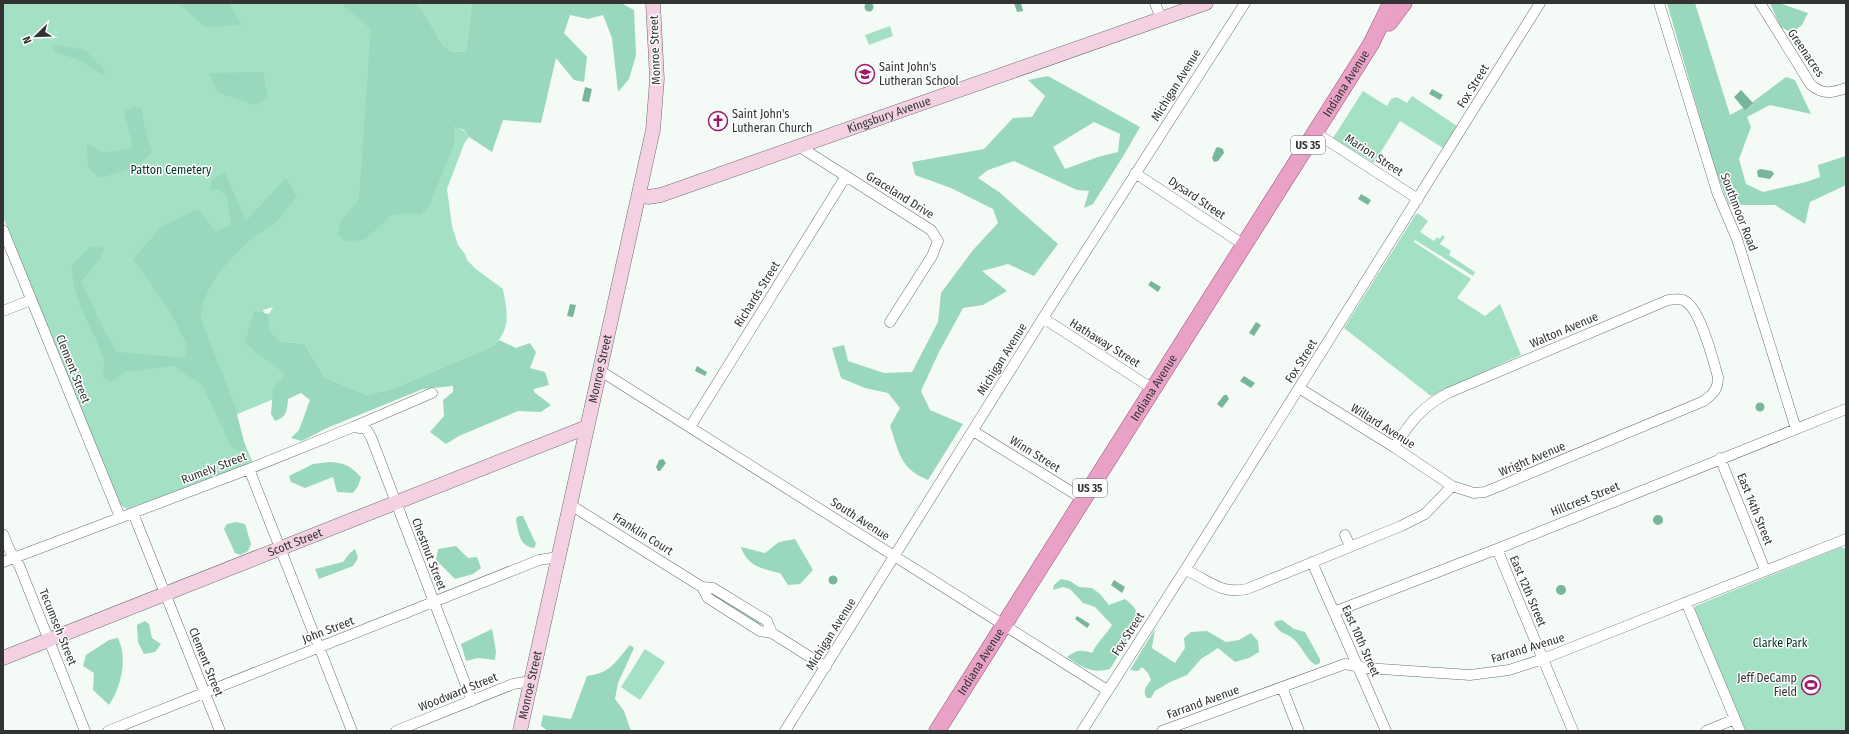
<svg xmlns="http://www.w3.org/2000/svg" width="1849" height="734" font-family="'Fira Sans Condensed',sans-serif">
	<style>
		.green { fill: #a3e0c4; fill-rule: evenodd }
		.forest { fill: #99d8bc; fill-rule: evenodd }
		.water { fill: #78b69b }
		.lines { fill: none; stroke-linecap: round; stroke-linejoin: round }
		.street-casing { stroke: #6a716d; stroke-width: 11 }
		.secondary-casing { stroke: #6a716d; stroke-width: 15 }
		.primary-casing { stroke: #9f537a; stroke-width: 17 }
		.street { stroke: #fff; stroke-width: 10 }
		.secondary { stroke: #f4d0e3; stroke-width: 14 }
		.primary { stroke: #e9a1c7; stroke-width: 16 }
		.labels { text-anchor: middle; stroke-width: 3; stroke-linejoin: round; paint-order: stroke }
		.shield { fill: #fff; stroke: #6f7170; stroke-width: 1 }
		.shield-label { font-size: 11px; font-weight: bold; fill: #313433 }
		.street-label { font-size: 12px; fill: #313433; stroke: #fff }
		.poi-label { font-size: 12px; fill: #313433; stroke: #fff; text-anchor: start }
		.park-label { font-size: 12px; fill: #003624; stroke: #fff }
	</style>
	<rect width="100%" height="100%" fill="#f4fbf7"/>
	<!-- green -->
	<path class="green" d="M3,3H392L454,143V125L464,131L469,137L464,144L447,189L452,226L458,245L465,254L467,260L477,270L503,289C507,312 512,328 493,346L394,388L367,395L324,377L305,344L278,341L295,390L233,416L253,463L127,509L119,504L3,217ZM273,307L269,314L268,324L263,310Z
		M418,3H472L466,51L450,52L443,45Z
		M890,26L893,36L869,45L865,35Z
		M1363,91L1387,106L1391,99L1397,97L1407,103L1412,96L1457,126L1443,148L1400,121L1374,163L1333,138Z
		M1416,214H1419L1428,221L1420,232L1434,241L1437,237L1440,239L1442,235L1445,237L1440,244L1451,251L1449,255L1475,272L1473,276L1415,240L1414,242L1471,279L1457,298L1485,316L1500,304L1521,355L1431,396L1344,328Z
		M1841,547L1846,549V731H1745L1695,610V606Z
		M710,592L762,623L760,626L711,594Z
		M645,649L665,662L640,700L621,687Z"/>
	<!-- forest -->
	<path class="forest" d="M179,3H229L242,25L205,27Z
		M340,3H418L443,45L451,52L466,51L472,3H621L634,10L636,55L629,79L618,92L612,38L603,15L588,19L570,15L564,33L587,57L584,82L574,80L556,58L541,123L503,120L492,152L469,137L464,130L454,126V145L429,206L421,215L405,213L390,216L366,239L347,242L337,235L340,223L359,199L371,29Z
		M1667,3H1695L1730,115L1750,104L1786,77L1795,80L1811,114L1770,105L1747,117L1751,127L1739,159L1746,184L1763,192L1806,182L1820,177L1818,165L1846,156V185L1810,202L1805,224L1775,205H1729L1714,167Z
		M1770,3H1779L1808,13L1802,25L1791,33L1780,26Z
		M55,45L85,50L106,72L103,75L77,59L56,53L52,47Z
		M263,72L268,98L256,105L218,93L209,73Z
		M1048,76L1140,127L1124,155L1093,204L1084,208L1089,191L1077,190L1014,161L988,170L978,178L999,192L1058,244L1034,276L1008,264L982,271L1007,291L983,305L963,308L939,352L921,391L930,410L963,424L928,480C900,469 899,452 890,426L900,408L888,393L865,388L841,378L832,348L844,345L848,361L884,373L912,372L938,322L941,293L973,250L998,223L993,209L951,188L915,175L912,162L984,149L1013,118L1032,117L1045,96L1028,80ZM1094,122L1120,134L1118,152L1098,157L1065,169L1053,147Z
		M134,106L142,109L143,121L152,153L134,168L99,178L88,167L87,144L104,153L133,148L124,112Z
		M225,172L246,221L286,178L297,196C291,203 286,211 280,218C273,225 263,230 255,236C233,254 200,289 201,319L235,407L246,449L240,451L232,448L203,386L174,366L124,372L116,379L110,382L103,376C103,371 105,365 104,360C94,328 71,300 72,265L91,246L104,248L101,258L81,281L104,330L117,352L185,358L187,345L169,310L133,259L162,226L198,209L216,232L231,225L227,196L219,190L210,189L212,180Z
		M254,311L269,314V330L278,341L305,344L324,377L367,395L394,388L493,346L499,340L516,348L530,343L536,352L530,368L545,372L549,385L534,389V392L551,405L541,412L518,411L459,436L446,444L430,432L444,416L443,400L453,392V386L423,389L327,428L302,441L291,438L299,430L310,400L301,393L288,399C287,411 287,417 275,421L271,414L273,390L285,374L254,351L245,342Z
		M330,462C346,463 350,466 361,477L358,486L353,493L337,492L333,477L305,488L291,482L289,476L313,464Z
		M520,516H523L536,544L534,548C519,546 519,533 516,521L517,517Z
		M236,522L245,524L251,544L248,551L240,555L235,553L224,529L227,524Z
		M795,539L813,570L800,584L788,585L780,573C762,569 747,566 741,547L765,553L779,542Z
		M456,546L468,558L477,557L481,568L473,574L455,579L436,560L438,549Z
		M355,549L358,558L353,566L319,579L315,569L343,562L349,554Z
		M1061,579L1070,581L1079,587L1092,588L1100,594L1109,605L1125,599C1135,607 1139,611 1138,624L1110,669C1091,674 1082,667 1067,657C1076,650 1081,649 1092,653C1097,642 1106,635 1112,625L1095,607L1083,603L1070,589L1063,587L1053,590L1054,585Z
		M1282,620L1294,629L1305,632L1320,659V663L1316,665C1307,661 1301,644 1291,637C1282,631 1282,635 1274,624L1276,621Z
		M145,621L149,624L152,638L161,644L155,652L144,654L138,642L137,625Z
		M492,629L496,651L495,660L478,658L466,661L461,644Z
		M1155,629L1152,648L1175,663L1185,648L1184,638L1191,632L1207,631L1226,642L1239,640L1251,633L1258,641L1259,652L1249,658L1235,662L1218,648L1201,659L1187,675L1170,682L1155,691L1151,698H1147C1142,691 1146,687 1151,680L1148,673L1142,667L1138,671L1130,670Z
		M118,638C128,659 121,687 109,705L93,690L94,673L83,666L86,655L109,640Z
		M630,645L634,648L618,683L615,699L624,711L631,731H548L541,726L543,715L571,719L587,676C611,673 615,662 630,645Z"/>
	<!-- water -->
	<path class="water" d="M864.5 7a4.5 4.5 0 1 1 9 0a4.5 4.5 0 1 1-9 0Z
		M1014,3H1021L1023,11L1017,12Z
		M585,87L592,89L589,102L582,101Z
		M1432,89L1443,95L1440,100L1429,94Z
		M1741,90L1753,103L1745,110L1734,97Z
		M1218,147L1223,149L1224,153L1218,161L1214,162L1212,158L1216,148Z
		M1760,169L1772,171L1774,174L1770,179L1758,177L1757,171Z
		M1361,194L1371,200L1368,205L1358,199Z
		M1151,281L1161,287L1158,292L1148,285Z
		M570,304L576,305L573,317L567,316Z
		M1256,322L1261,325L1254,336L1249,333Z
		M697,366L707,372L705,376L695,371Z
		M1244,376L1255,383L1251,388L1240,381Z
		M1224,395H1227L1229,399L1222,408L1217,404Z
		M1755.5 407a4.5 4.5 0 1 1 9 0a4.5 4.5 0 1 1-9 0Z
		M663,459L666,463L660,471H658L656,467L659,460Z
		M1653 520a5 5 0 1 1 10 0a5 5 0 1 1-10 0Z
		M828.5 580a4.5 4.5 0 1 1 9 0a4.5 4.5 0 1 1-9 0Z
		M1114,580L1125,587L1122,593L1111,585Z
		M1556 590a5 5 0 1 1 10 0a5 5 0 1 1-10 0Z
		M1077,616L1090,624L1087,628L1075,619Z"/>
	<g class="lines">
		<!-- street casing -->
		<g class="street-casing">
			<path id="street" d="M1155,3L1161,19
				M1659,3L1717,192L1737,239L1796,429
				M1760,3L1811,85C1823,95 1832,93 1846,88
				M1316,133L1418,199
				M800,147L931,230L938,241L932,256L890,322
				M1135,173L1244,245
				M3,230L120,517
				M3,311L31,300
				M1043,318L1153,389
				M599,370L1107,690
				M1299,388L1394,447L1452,486
				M353,427L366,429L371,437L472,701
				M690,427L846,176
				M973,431L1083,499
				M1720,458L1765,570
				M249,469L352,731
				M569,504L702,587L713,588L767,621L772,633
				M133,513L220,731
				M3,534L10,551L19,565L85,731
				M1345,535L1350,546
				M1497,549L1573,731
				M3,562L249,469L353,427L432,393
				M1312,562L1386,731
				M1185,570C1208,579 1220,595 1247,589L1401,526L1425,514L1452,486L1474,493L1485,492L1704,401C1713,394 1718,390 1718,377C1713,360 1700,306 1683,300C1678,298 1673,300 1668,300L1448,393C1420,408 1411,422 1394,447
				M702,587L708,598L760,631L772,633L826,667
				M1686,602L1740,731
				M1334,612L1497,549L1846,409
				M1282,687L1299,731
				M108,731L539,560L558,557
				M396,731L513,684L531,681
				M785,731L1043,318L1245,3
				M1082,731L1190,562L1540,3
				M1162,731L1345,664L1366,668L1470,675L1509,670L1543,659L1846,539
				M1706,731L1735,719"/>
		</g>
		<!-- secondary casing -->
		<g class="secondary-casing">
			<g id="secondary">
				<path id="s1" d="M639,195L648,197L661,195L1206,3"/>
				<path id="s2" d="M3,658L587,427"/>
				<path id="s3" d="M520,731L653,130L657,79L653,3"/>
			</g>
		</g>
		<!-- primary casing -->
		<g class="primary-casing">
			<g id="primary">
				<path d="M1389,23L1404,3"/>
				<path id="s4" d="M937,731L1371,44L1391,3"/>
			</g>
		</g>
		<!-- street -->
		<use href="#street" class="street"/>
		<!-- secondary -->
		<use href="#secondary" class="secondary"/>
		<!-- primary -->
		<use href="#primary" class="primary"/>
	</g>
	<!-- icons -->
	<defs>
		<g id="school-ring" transform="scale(1)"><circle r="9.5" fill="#fff" stroke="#9e1969" stroke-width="1.5"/><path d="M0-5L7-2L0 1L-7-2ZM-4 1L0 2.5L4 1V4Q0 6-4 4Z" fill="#9e1969"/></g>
		<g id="church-ring" transform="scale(1)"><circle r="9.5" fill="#fff" stroke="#9e1969" stroke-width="1.5"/><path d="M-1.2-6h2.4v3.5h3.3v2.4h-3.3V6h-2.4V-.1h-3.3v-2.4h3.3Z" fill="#9e1969"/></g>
		<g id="stadium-ring" transform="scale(1)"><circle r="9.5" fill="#fff" stroke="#9e1969" stroke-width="1.5"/><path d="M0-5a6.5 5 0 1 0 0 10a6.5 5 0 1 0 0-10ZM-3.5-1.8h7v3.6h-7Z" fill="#9e1969"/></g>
	</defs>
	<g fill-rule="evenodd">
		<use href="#school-ring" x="865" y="74"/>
		<use href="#church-ring" x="718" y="121"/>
		<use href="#stadium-ring" x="1811" y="685"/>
	</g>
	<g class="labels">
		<!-- shield labels -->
		<g class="shield">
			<rect x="1291" y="136" width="34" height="18" rx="3"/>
			<rect x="1073" y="479" width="34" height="18" rx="3"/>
		</g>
		<g class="shield-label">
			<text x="1308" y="149">US 35</text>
			<text x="1090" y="492">US 35</text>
		</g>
		<!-- street labels -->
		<g class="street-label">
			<text transform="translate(655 50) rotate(-92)" y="4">Monroe Street</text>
			<text transform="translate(1806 53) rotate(56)" y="4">Greenacres</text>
			<text dy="4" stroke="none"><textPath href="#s4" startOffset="766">Indiana Avenue</textPath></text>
			<text transform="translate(1176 85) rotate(-58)" y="4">Michigan Avenue</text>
			<text transform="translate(1473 86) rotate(-58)" y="4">Fox Street</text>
			<text dy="4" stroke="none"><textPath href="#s1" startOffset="264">Kingsbury Avenue</textPath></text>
			<text transform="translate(1374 155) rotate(33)" y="4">Marion Street</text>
			<text transform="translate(900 195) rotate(32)" y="4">Graceland Drive</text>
			<text transform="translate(1197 198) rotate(34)" y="4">Dysard Street</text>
			<text transform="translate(1739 212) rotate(69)" y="4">Southmoor Road</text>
			<text transform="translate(757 294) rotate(-58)" y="4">Richards Street</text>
			<text transform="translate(1564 330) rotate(-23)" y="4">Walton Avenue</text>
			<text transform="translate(1105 343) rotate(32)" y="4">Hathaway Street</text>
			<text transform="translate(1002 359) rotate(-58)" y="4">Michigan Avenue</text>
			<text transform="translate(1301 361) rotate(-58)" y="4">Fox Street</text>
			<text dy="4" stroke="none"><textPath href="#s3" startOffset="371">Monroe Street</textPath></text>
			<text transform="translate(73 369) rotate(68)" y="4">Clement Street</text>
			<text dy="4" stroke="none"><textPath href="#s4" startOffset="406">Indiana Avenue</textPath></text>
			<text transform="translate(1383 426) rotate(32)" y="4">Willard Avenue</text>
			<text transform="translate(1035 454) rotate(32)" y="4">Winn Street</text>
			<text transform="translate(1532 459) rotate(-23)" y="4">Wright Avenue</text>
			<text transform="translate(214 468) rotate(-21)" y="4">Rumely Street</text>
			<text transform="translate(1585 499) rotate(-22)" y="4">Hillcrest Street</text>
			<text transform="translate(1755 509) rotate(68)" y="4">East 14th Street</text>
			<text transform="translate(860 519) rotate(33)" y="4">South Avenue</text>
			<text transform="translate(643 534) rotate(32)" y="4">Franklin Court</text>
			<text dy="4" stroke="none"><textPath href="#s2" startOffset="314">Scott Street</textPath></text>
			<text transform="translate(429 554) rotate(69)" y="4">Chestnut Street</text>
			<text transform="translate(1528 591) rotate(67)" y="4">East 12th Street</text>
			<text transform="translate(58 627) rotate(68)" y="4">Tecumseh Street</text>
			<text transform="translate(328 630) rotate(-21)" y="4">John Street</text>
			<text transform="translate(831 634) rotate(-58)" y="4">Michigan Avenue</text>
			<text transform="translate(1128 634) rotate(-57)" y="4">Fox Street</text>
			<text transform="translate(1361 641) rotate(66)" y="4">East 10th Street</text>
			<text transform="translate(1528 648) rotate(-17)" y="4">Farrand Avenue</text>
			<text dy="4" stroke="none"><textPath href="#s4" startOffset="82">Indiana Avenue</textPath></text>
			<text transform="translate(206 662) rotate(68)" y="4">Clement Street</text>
			<text dy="4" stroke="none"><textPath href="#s3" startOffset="47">Monroe Street</textPath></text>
			<text transform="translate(458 692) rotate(-22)" y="4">Woodward Street</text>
			<text transform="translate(1203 702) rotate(-20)" y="4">Farrand Avenue</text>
		</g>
		<!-- poi labels -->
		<g class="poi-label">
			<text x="879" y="71">Saint John's<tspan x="879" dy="14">Lutheran School</tspan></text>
			<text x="732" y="118">Saint John's<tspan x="732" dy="14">Lutheran Church</tspan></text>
			<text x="1797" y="682" text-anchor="end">Jeff DeCamp<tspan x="1797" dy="14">Field</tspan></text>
		</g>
		<!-- park labels -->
		<g class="park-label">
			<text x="171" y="174">Patton Cemetery</text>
			<text x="1780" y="647">Clarke Park</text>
		</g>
	</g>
	<!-- border -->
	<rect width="1849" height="734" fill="none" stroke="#313433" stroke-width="8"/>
	<!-- north arrow -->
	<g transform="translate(36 36) rotate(247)" stroke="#ffffff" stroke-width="3" paint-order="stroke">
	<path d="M0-3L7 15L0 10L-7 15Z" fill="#313433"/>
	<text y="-6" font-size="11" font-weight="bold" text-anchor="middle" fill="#313433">N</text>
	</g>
</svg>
